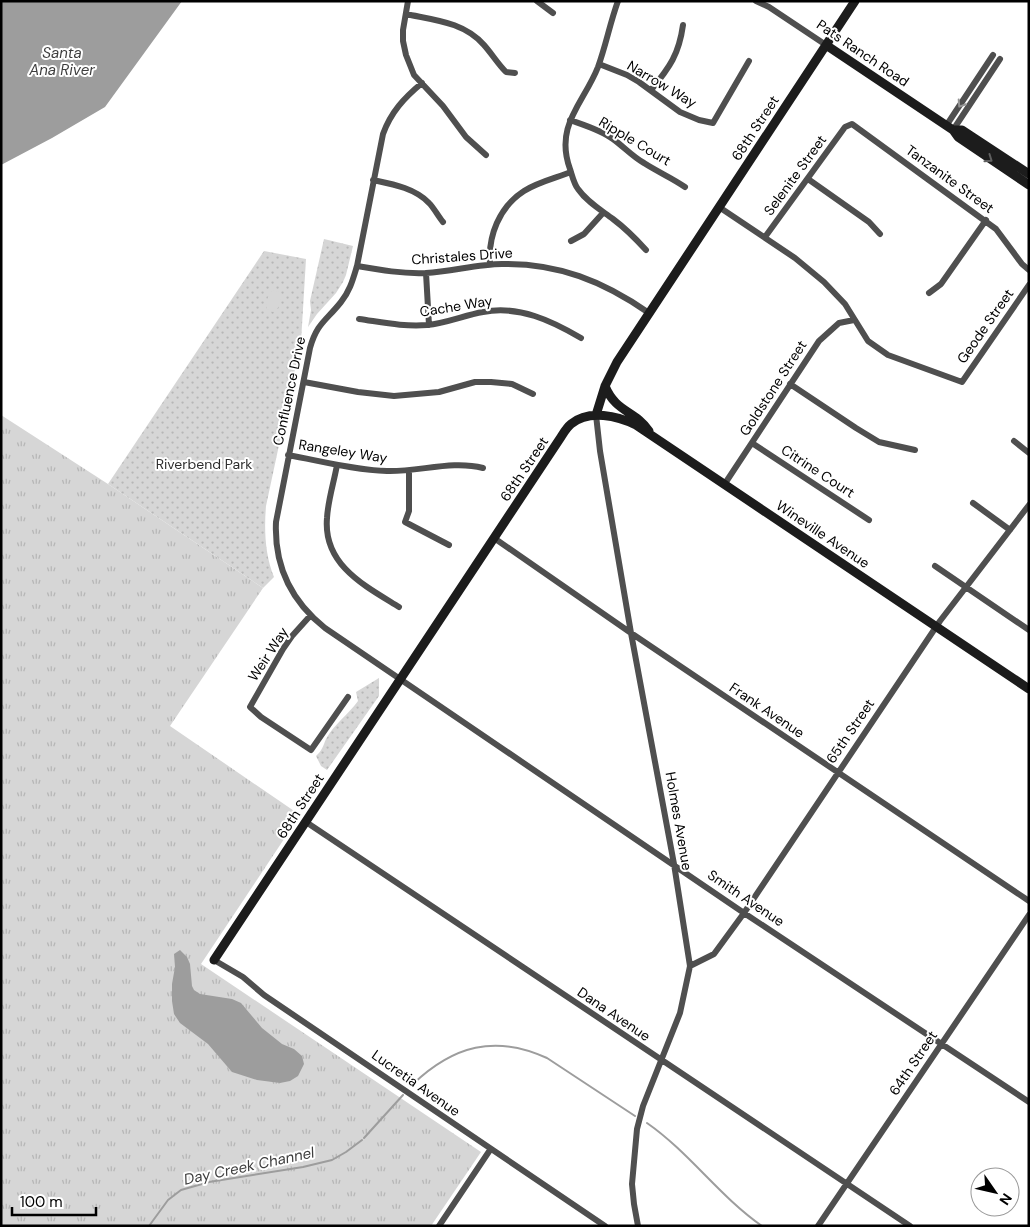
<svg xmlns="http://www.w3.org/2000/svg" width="1030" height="1227" font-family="'DM Sans',sans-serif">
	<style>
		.grass { fill: url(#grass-tufts) }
		.park { fill: url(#park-dots) }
		.pitch { fill: #d6d6d6 }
		.water { fill: #9d9d9d }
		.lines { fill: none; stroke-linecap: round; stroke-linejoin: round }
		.stream { stroke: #9d9d9d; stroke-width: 2 }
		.street { stroke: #4f4f4f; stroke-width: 6 }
		.secondary { stroke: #1c1c1c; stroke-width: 9 }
		.oneway { stroke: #959595 }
		.oneway2 { stroke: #606060 }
		.labels { text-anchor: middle; stroke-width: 4; stroke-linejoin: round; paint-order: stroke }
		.street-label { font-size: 14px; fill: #000; stroke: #fff }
		.park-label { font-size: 14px; fill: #2d2d2d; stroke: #fff }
		.water-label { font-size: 15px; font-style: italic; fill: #3e3e3e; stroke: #fff }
	</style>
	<defs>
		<pattern id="grass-tufts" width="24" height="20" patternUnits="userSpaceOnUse" patternTransform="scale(1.25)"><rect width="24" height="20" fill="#d6d6d6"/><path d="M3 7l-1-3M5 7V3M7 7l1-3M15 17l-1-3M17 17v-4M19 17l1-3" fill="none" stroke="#b6b6b6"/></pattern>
		<pattern id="park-dots" width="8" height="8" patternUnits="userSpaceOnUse" patternTransform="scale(1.25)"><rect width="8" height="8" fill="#d6d6d6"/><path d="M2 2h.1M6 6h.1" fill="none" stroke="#b6b6b6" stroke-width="1.8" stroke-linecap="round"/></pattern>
	</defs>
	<rect width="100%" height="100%" fill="#fff"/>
	<!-- grass -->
	<path class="grass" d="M1,415L108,484L263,588L170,726L300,815L201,964L481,1152L431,1226H1Z"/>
	<!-- park -->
	<path class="park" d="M324,239L353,246L346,275L343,282L336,293L317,314L308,327L311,310L310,301Z
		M264,251L306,259L301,342L266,506C264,530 265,555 274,577L263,588L108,484Z
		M379,678V696L327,770L321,766L316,756C322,751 323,746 326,739C335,723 348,715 358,701L356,692Z"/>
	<!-- pitch -->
	<path class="pitch" d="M273,290L279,292C283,298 280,309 273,312L267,309C265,303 268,294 273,290Z"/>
	<!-- water -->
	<path class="water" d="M1,1H182L105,107L52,138L1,165Z
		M180,950L187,957L190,964L192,986L194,990L200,994L232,999L241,1003L262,1028L282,1044L294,1049L302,1056L304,1064L298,1076L290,1081L280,1083L257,1080L232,1072L208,1044L180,1023L174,1014L172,1001V984L175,967L174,954Z"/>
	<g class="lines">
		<!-- stream -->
		<path class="stream" d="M413,1084C453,1046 495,1034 547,1058L635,1116
			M647,1123C690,1153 719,1196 762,1226
			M364,1138L403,1095
			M149,1226L168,1200L181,1190L209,1182L303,1167L332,1160L346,1152L362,1140"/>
		<!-- street -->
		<path class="street" d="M408,1L403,30V41L406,55L414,75L443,106L466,137L486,155
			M537,1L553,13
			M618,1C610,23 606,45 598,67C584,103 554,125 570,169C572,175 574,184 578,189C587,202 601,210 613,219C625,228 636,239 646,250
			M756,1L769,7L826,45
			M406,14C434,20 464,22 484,45C492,54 498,64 506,72L515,73
			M599,64L627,75L639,82L680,112L699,120L713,123L749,61
			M422,83C404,98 391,112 383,134L357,266C353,279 350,291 341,302C326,321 317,323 310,348L276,522C274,566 291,601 325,628L744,913L1029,1102
			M651,90C670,67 679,54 683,25
			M570,120C584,125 601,130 613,139C624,147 633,157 644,163C658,172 672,178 685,187
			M946,126L993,55
			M953,130L1000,59
			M808,179L869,222L880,234
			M373,180C392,184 415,188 429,203C434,208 438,216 443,222
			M719,207L795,258L824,282L845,304L868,341L888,355L962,382L1029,285
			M765,237L845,127L852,124L996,229L1022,264L1029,270
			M571,241L584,234L603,213
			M490,264C488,236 499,207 524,191C538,182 556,178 571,172
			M357,266C380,270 403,274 426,273C451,272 477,264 502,264C558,263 603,281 649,313
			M426,273L429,325
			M929,293L941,284L986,220
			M359,319C381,322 404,327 427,325C447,323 465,315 483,312C519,305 552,321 581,338
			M304,382L358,392L394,396L439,392L475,382H491L512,384L533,394
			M790,384L856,428L879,442L915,450
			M596,415L600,451L631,633L674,864L690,966L680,1013L643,1106L637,1129L632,1184L634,1204L638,1226
			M1014,441L1029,453
			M752,443L869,520
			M288,455C321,461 354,470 387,471C419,472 452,460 483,468
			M337,465C334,482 328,500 327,518C323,565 365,586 399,607
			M409,471V511L405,522L449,545
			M724,485L819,341L839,323L854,320
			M973,503L1010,530
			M494,538L631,633L1029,901
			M935,566L1029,630
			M310,616L292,636L283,649L250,707L261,717L311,750L348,697
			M306,822L910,1226
			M214,960L243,977L264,995L605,1226
			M690,966L714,954L744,913L940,621L1029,505
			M439,1226L490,1150
			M818,1226L1029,915"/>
		<!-- secondary -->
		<path class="secondary" d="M826,45L953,130L958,137L1029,185
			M953,130H962L1029,174
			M605,386C616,413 635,410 649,431
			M596,415L605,386L617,362L855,1
			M214,960L559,440C563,434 566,428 571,424C589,409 618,416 636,425L1029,689"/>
	</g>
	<!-- one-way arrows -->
	<defs><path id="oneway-chevron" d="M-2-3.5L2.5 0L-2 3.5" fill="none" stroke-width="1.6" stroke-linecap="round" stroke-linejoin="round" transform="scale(1.25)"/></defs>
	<use class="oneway" href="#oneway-chevron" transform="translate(961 104) rotate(123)"/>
	<use class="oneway2" href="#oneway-chevron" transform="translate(989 159) rotate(35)"/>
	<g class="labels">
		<!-- street labels -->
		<g class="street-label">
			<text transform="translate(863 53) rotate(34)" y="5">Pats Ranch Road</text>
			<text transform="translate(662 84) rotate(31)" y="5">Narrow Way</text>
			<text transform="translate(755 128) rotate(-57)" y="5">68th Street</text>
			<text transform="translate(635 141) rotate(31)" y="5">Ripple Court</text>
			<text transform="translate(795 175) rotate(-54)" y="5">Selenite Street</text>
			<text transform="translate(950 179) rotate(36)" y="5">Tanzanite Street</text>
			<text transform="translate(462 256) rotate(-4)" y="5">Christales Drive</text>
			<text transform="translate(456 306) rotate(-9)" y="5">Cache Way</text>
			<text transform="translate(985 326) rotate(-55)" y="5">Geode Street</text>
			<text transform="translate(773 388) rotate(-57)" y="5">Goldstone Street</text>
			<text transform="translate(289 391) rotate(-78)" y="5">Confluence Drive</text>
			<text transform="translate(343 451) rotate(9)" y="5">Rangeley Way</text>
			<text transform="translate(524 469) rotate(-56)" y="5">68th Street</text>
			<text transform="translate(818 471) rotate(33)" y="5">Citrine Court</text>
			<text transform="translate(823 534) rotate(34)" y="5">Wineville Avenue</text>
			<text transform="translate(268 654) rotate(-57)" y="5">Weir Way</text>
			<text transform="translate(767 710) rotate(34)" y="5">Frank Avenue</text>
			<text transform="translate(850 731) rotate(-56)" y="5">65th Street</text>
			<text transform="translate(300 806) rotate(-57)" y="5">68th Street</text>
			<text transform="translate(679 821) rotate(80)" y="5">Holmes Avenue</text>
			<text transform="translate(746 898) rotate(34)" y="5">Smith Avenue</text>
			<text transform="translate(614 1014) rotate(34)" y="5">Dana Avenue</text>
			<text transform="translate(913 1063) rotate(-56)" y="5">64th Street</text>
			<text transform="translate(416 1083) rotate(35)" y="5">Lucretia Avenue</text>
		</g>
		<!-- park labels -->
		<g class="park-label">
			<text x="204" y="469">Riverbend Park</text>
		</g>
		<!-- water labels -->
		<g class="water-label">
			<text x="62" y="58">Santa<tspan x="62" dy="17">Ana River</tspan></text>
			<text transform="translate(249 1166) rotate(-12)" y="5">Day Creek Channel</text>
		</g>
	</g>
	<!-- border -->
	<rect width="1030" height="1227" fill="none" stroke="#000000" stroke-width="5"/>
	<!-- north arrow -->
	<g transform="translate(995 1192) rotate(124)"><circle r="24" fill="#ffffff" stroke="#999999"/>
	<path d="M0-4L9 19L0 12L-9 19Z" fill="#000000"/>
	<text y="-8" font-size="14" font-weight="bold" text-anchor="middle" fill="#000000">N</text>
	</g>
	<!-- scale -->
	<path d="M12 1207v8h84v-8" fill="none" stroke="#000000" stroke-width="2.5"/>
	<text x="20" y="1207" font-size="15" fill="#000000" stroke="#ffffff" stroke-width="4" paint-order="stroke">100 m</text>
</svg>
